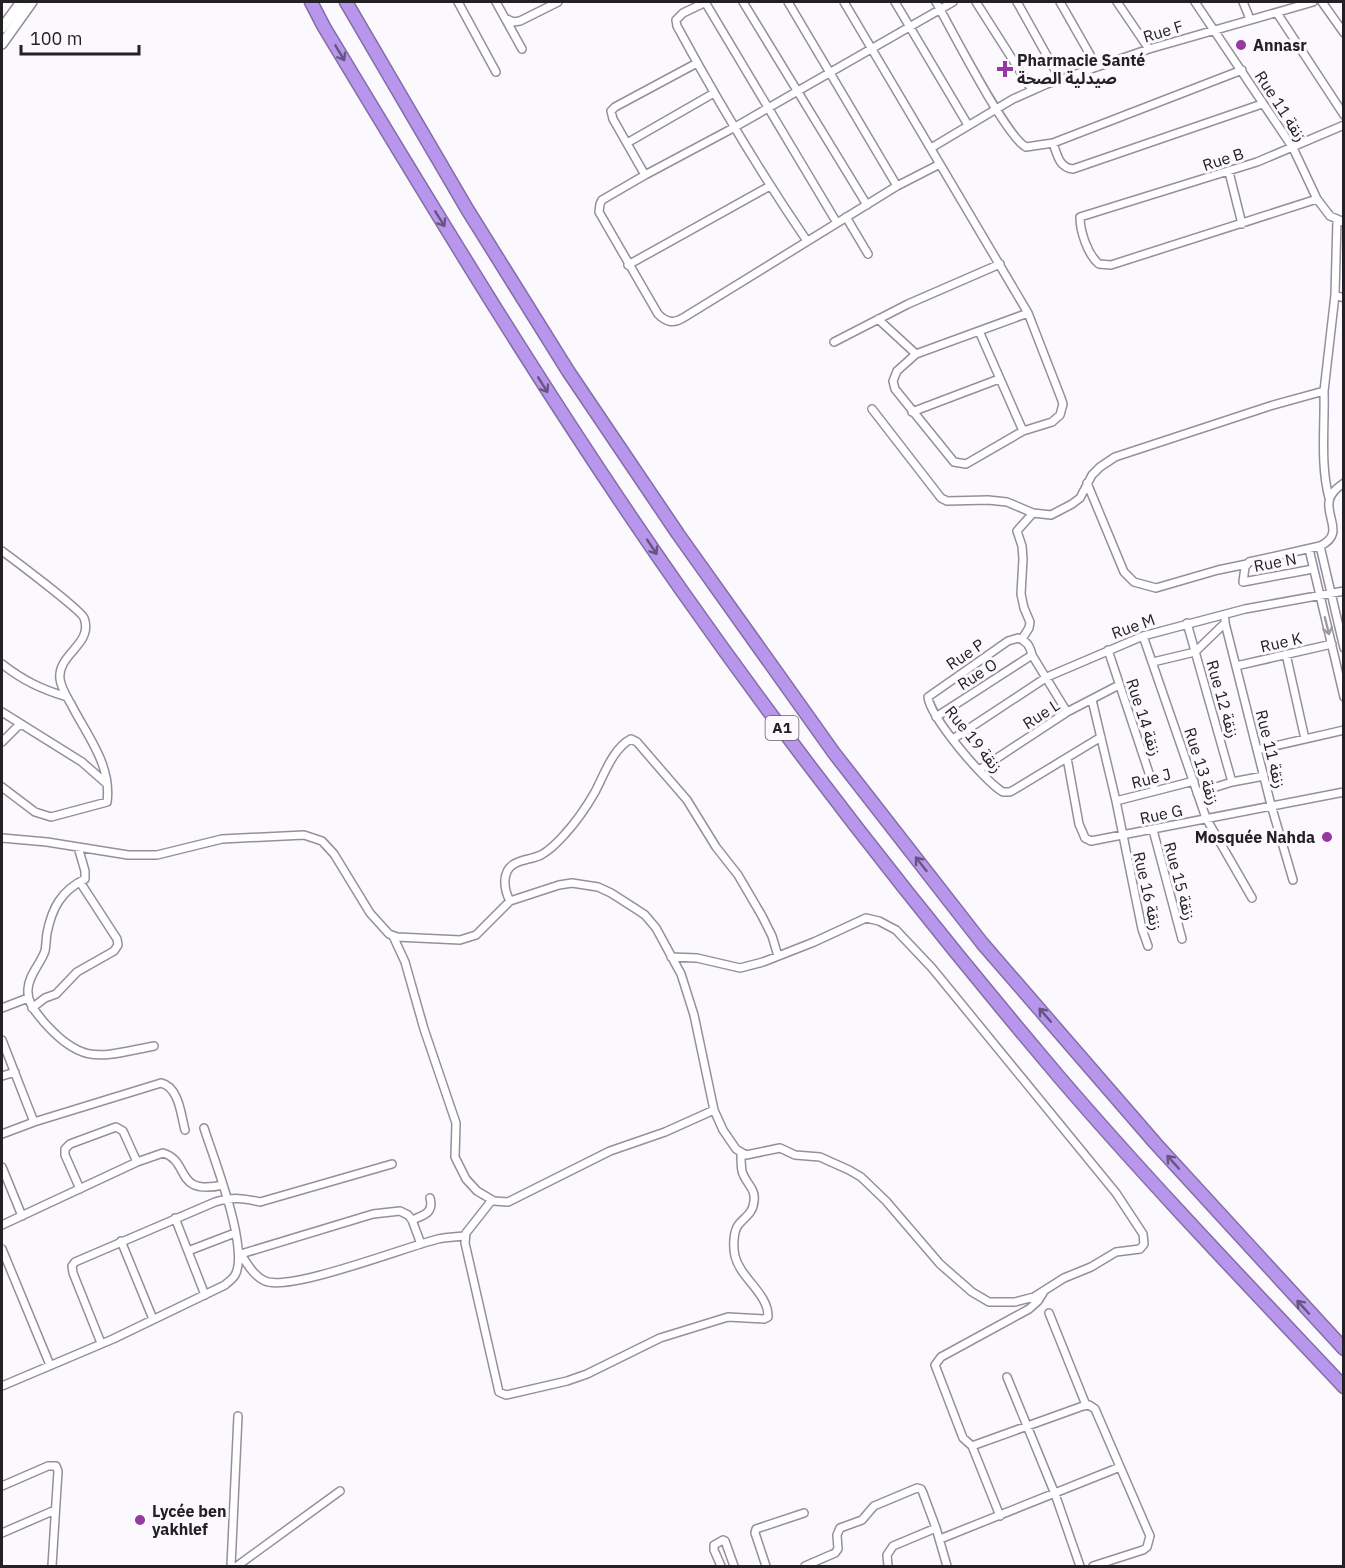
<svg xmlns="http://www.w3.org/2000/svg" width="1345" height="1568" font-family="'IBM Plex Sans','Noto Sans Arabic',sans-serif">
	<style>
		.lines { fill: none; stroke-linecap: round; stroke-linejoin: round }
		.street-casing { stroke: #968e9e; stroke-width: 10 }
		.secondary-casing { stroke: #968e9e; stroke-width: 12 }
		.highway-casing { stroke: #836da7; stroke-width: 15 }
		.street { stroke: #fff; stroke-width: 7 }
		.secondary { stroke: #fff; stroke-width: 9 }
		.highway { stroke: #b796ec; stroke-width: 12 }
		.oneway { stroke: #66557f }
		.oneway2 { stroke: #9c9b9d }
		.poi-dot { fill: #9639a2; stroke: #fbf9fd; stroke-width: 2 }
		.labels { text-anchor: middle; stroke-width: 6; stroke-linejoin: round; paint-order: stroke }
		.shield { fill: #fbf9fd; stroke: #646166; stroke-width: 1.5 }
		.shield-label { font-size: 15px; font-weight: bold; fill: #232026 }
		.street-label { font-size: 16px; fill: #232026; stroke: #fbf9fd }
		.poi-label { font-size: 16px; font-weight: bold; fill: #232026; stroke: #fbf9fd; text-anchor: start }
	</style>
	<rect width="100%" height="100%" fill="#fbf9fd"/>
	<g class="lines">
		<!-- street casing -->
		<g class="street-casing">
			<path id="street" d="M458,2L496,72
				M496,2L522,49
				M705,2L837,223
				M706,2L683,13L676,20L677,26C717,100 760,172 807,241
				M743,2L867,205
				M788,2L897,186
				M844,2L1028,313L1061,398L1063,404L1060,415L1052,422L1023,431L966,464L954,462L895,389L893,381L897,371L916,354L1028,313
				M895,2L968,125
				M936,2C950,27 1006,137 1026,147L1053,143L1242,70
				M976,2L1032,90
				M1017,2L1060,79
				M1060,2L1097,67
				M1117,2L1149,49
				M1195,2L1293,148L1317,199L1330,216L1344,222
				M1243,2L1250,19
				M1322,2L1344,33
				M1277,13L1344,115
				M505,18L513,22L520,21L558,2
				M627,143L714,93
				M1053,143C1057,154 1059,168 1073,169L1262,104
				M931,148L1013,99L1047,84L1149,49L1313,2
				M940,164L897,186L683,318C673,324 666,322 658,314L599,212L600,204L602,200L645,175L735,127L953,2
				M1229,172L1242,224
				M645,175L613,119L611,111L615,107L697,63
				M1317,199L1111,265L1099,264C1088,255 1080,232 1080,217L1257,162L1344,125
				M846,217L868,254
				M628,265L770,186
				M1335,295L1344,298
				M878,319L916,354
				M979,331L1023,431
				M834,342L908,304L1000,264
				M1324,391C1325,427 1320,463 1329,498
				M872,409L941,498L947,501L988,500L1007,502L1033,513
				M912,412L999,379
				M1087,483L1124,572L1134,582L1156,588L1218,570L1247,564
				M1320,546L1344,648
				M1309,549L1344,697
				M2,551C13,559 81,610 84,618C94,644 57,654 60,679C61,688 67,697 71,704C87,736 112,765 107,802L51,817L35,812L2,787
				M1313,569L1243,582L1245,567L1249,562L1320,546C1344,535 1327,519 1329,502C1330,493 1337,488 1344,483
				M1187,623L1232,782
				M1225,623L1271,805L1293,880
				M1143,636L1206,818L1252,898
				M1022,639L1029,628L1030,622L1024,608L1021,594L1023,559L1022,546L1017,531L1033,513L1051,515L1072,504L1080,498L1092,475L1100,467L1115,457L1270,406L1324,391L1335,295L1337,220
				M1108,650L1155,791
				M1286,654L1305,739
				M1153,662L1195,652L1225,623V620
				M2,664C24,681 41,689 67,697
				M1236,666L1332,644
				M1092,700L1116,801L1142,929L1148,946
				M2,712L82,762L107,784
				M1067,712L1032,655C1030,646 1027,641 1018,638L1008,641L928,697C930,717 985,782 1003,792H1010L1017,788L1101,737
				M936,717L1032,655
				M953,739L1047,677L1143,636L1245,609L1344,591
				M2,742L20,724
				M1257,750L1344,730
				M1067,758L1079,824L1085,838L1091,841L1344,792
				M979,770L1067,712L1119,685
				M1197,793L1232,782L1264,776
				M1116,801L1194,781
				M1153,830L1182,939
				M2,838L47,842L128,855H157L222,839L304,835L322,841L334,854L370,913L389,934L397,937L460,940L476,935L510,901L559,885L572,883L598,887L611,893L636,909L645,915L656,928L681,974L694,1015L714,1110L723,1130L736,1149L746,1155L780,1148L795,1155L820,1157L849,1170L861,1177L886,1201L940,1264L972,1292L989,1302H1015L1034,1297L1064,1278L1091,1267L1116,1252L1140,1249L1144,1244L1143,1234L1116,1193L932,968L896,930L879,921L866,918L814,942L763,962L740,968L697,958L671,957
				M78,847L85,871V879C61,891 52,908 47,933C46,939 46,946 45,951C40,965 29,974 28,989C27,1003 35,1011 43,1021C83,1067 101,1056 154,1046
				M510,901C504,890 501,872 514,864C522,859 533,859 541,855C550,850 558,842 565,834C576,822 587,806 595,792C604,775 613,748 631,739L637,742L687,800L716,847L738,875L762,916L772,936L778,956
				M393,936L405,962L424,1029L456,1123L455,1157L466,1179L477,1191L494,1201L508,1202L610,1151L665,1132L714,1110
				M2,1008L28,998
				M32,1008L45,998L56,994L77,972L114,951L118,945L117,939L80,882
				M2,1040L34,1122
				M2,1076L15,1072
				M2,1134L34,1122L161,1083C179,1087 181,1115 185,1130
				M2,1167L22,1216
				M80,1189L65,1155V1149L70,1144L116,1127L123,1131L137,1162
				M492,1200L466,1233L465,1243L499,1392L506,1395L567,1381L587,1374L660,1338L728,1317L764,1319L768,1317C769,1294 740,1278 735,1256C733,1247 733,1231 739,1224C746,1216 753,1213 754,1201C756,1188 745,1183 742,1171C741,1166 741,1158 741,1153
				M175,1218L205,1295
				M412,1220L421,1244
				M2,1225L137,1162L163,1153C191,1161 173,1196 223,1185
				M121,1241L153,1319
				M2,1249L50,1365
				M238,1250C245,1260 253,1276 265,1281C290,1292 405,1247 438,1239C447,1237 456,1237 465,1236
				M188,1251L235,1233
				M241,1254L373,1214L400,1211L408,1215L412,1220C424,1215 434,1213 430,1198
				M1049,1313L1086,1405
				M101,1343L73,1273L72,1266L75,1262L215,1202C233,1197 243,1198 260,1202L392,1164
				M1007,1377L1055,1494L1080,1566
				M2,1386L113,1339L225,1285C228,1282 233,1279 235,1275C250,1249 213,1157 204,1128
				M972,1446L1083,1406L1089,1405L1095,1409L1150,1536L1147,1547L1143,1550L1093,1566
				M2,1486L48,1466H56L58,1471L52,1566
				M1000,1516L972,1446L963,1438L935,1365L941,1357L1029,1309L1038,1301L1043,1293
				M2,1533L55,1510
				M940,1539L1120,1467
				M231,1566L238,1416
				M237,1566L340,1491
				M721,1566L714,1550V1545L723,1540L725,1541L734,1566
				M766,1566L755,1533L756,1529L804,1513
				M805,1566L835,1553L838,1549L837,1535L840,1528L862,1520L874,1506L917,1488L921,1489L923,1493L936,1528
				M888,1566L887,1555L893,1546L936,1528L947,1566"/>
		</g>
		<!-- secondary casing -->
		<g class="secondary-casing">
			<path id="secondary" d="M2,28L21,2
				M2,44L32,2"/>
		</g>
		<!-- highway casing -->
		<g class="highway-casing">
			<path id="highway" d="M311,2L324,27C439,218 554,409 682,591C800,759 927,921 1060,1078C1151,1184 1248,1285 1344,1387
				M346,2L467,209L568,371L678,534L834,753L982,943L1156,1144L1344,1349"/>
		</g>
		<!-- street -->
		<use href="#street" class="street"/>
		<!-- secondary -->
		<use href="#secondary" class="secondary"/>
		<!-- highway -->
		<use href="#highway" class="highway"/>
	</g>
	<!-- one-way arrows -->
	<defs><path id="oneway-shaft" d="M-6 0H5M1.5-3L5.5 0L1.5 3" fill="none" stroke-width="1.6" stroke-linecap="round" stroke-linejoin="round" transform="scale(1.5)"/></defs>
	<g class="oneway">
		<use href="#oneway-shaft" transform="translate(340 53) rotate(59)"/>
		<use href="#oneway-shaft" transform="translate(440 219) rotate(58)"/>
		<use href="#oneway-shaft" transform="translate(543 385) rotate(58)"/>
		<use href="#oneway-shaft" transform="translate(652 547) rotate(56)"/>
		<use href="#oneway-shaft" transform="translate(921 864) rotate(-128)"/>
		<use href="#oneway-shaft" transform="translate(1045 1015) rotate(-131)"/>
		<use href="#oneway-shaft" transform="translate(1173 1162) rotate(-132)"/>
		<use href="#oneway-shaft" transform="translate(1303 1307) rotate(-132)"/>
	</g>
	<use class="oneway2" href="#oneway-shaft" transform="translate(1327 626) rotate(76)"/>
	<!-- markers -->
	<g class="poi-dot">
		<circle cx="1241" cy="45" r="6"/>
		<path d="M1002 60h6v6h6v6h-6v6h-6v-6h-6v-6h6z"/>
		<circle cx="1327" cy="837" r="6"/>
		<circle cx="140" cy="1520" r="6"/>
	</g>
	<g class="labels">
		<!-- shield labels -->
		<rect class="shield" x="765.5" y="716" width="33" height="24" rx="4.5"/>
		<g class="shield-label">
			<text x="782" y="733">A1</text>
		</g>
		<!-- street labels -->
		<g class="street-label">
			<text transform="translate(1163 31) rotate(-17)" y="6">Rue F</text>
			<text transform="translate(1281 106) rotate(57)" y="6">Rue 11 زنقة</text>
			<text transform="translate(1223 159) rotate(-18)" y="6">Rue B</text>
			<text transform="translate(1275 562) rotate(-11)" y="6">Rue N</text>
			<text transform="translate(1133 626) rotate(-20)" y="6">Rue M</text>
			<text transform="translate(1281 642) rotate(-13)" y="6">Rue K</text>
			<text transform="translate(965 654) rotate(-34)" y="6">Rue P</text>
			<text transform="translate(977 674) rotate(-33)" y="6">Rue O</text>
			<text transform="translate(1223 699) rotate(74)" y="6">Rue 12 زنقة</text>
			<text transform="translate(1041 714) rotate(-33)" y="6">Rue L</text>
			<text transform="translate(1144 717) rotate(72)" y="6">Rue 14 زنقة</text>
			<text transform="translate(974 739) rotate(51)" y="6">Rue 19 زنقة</text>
			<text transform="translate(1271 749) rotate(76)" y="6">Rue 11 زنقة</text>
			<text transform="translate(1202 766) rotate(72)" y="6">Rue 13 زنقة</text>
			<text transform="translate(1151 778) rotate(-14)" y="6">Rue J</text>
			<text transform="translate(1161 814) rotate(-12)" y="6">Rue G</text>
			<text transform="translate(1180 881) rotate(75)" y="6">Rue 15 زنقة</text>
			<text transform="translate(1148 891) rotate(77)" y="6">Rue 16 زنقة</text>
		</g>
		<!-- poi labels -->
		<g class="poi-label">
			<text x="1253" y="51">Annasr</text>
			<text x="1017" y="66">Pharmacie Santé<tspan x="1017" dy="18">صيدلية الصحة</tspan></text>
			<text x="1315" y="843" text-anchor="end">Mosquée Nahda</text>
			<text x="152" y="1517">Lycée ben<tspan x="152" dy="18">yakhlef</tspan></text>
		</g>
	</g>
	<!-- border -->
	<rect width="1345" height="1568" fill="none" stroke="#232026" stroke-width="6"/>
	<!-- scale -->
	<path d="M21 45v9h118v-9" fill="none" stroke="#232026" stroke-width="3"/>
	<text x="30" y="45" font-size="18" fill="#232026" stroke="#fbf9fd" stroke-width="4.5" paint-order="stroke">100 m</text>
</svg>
